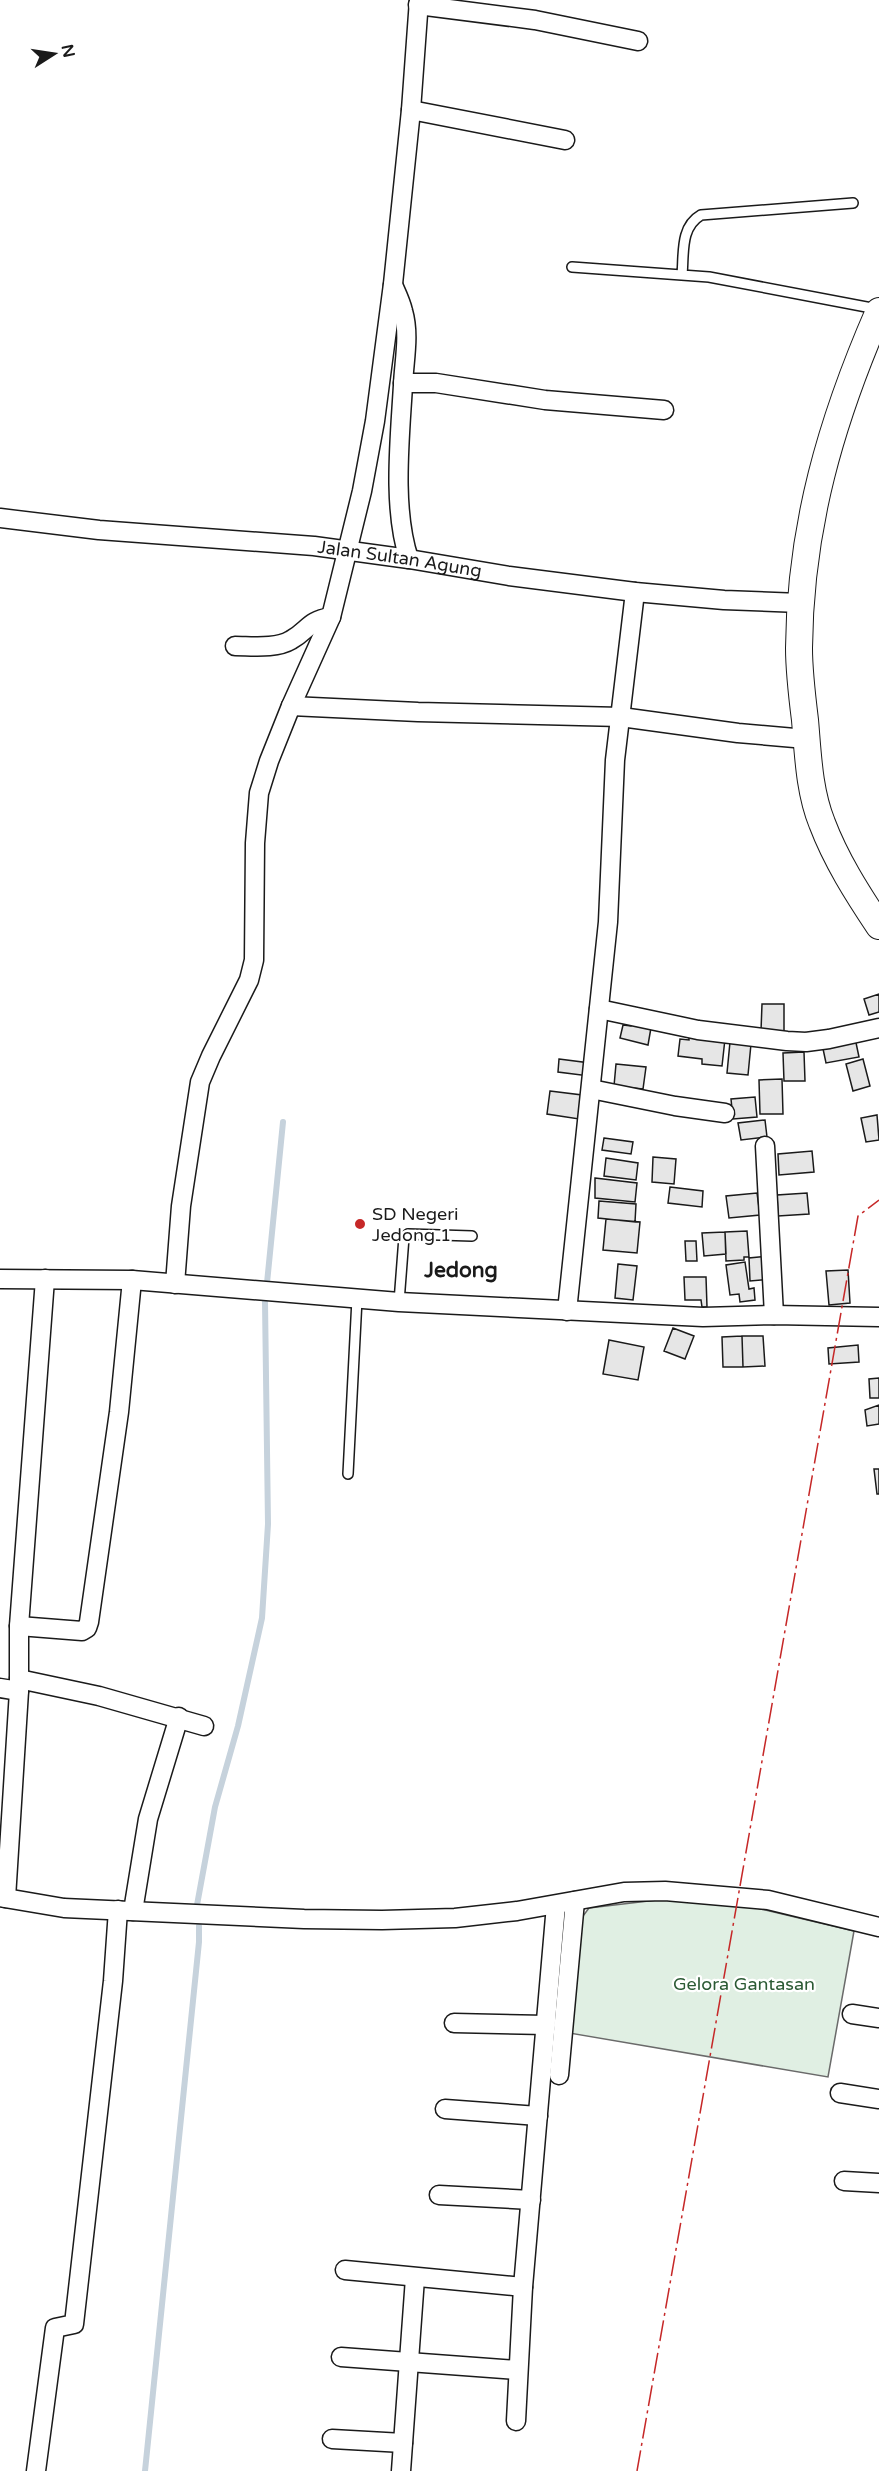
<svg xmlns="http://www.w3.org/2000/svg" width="879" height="2471" font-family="'Varela Round',sans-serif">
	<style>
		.green { fill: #e0efe3; stroke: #6a6a6a; stroke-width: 1.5 }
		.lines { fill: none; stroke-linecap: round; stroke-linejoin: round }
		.stream { stroke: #c6d2dc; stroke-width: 6 }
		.building { fill: #e6e6e6; stroke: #1a1a1a; stroke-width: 1.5 }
		.lane-casing { stroke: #1a1a1a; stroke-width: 12 }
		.street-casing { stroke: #1a1a1a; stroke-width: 21 }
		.secondary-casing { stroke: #1a1a1a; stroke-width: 28 }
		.lane { stroke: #fff; stroke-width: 9 }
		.street { stroke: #fff; stroke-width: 18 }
		.secondary { stroke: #fff; stroke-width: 26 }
		.power { stroke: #c62828; stroke-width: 1.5; stroke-dasharray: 21 4.5 3 4.5; stroke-linecap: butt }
		.poi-dot { fill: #c62828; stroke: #fff; stroke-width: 2 }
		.labels { text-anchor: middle; stroke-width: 4.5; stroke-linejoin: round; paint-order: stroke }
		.street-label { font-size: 18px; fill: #1a1a1a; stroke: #fff }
		.poi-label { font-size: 18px; fill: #1a1a1a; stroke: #fff; text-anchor: start }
		.park-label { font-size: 18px; fill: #2b5a34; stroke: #fff }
		.quarter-label { font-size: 21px; font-weight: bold; fill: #1a1a1a; stroke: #fff }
	</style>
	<rect width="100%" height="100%" fill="#fff"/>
	<!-- green -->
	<path class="green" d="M674,1898L757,1908L854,1931L828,2077L569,2033L580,1920L589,1908Z"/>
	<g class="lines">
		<!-- stream -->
		<path class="stream" d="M267,1283L283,1122
			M197,1905L215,1807L238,1726L262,1618L268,1524L265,1302
			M145,2471L199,1942V1926"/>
	</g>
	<!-- building -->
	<path class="building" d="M879,994V1012L869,1015L864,999Z
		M762,1004H784V1031H761Z
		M633,1018L652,1022L648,1045L620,1038L623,1025L631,1026Z
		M689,1035L725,1039L722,1066L702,1064V1059L678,1056L680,1039L689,1040Z
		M855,1038L859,1057L826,1063L822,1044Z
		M730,1042L751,1044L748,1075L727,1073Z
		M804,1052L805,1081H784L783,1053Z
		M559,1059L590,1063L589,1076L558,1072Z
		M863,1059L870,1086L853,1091L846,1064Z
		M616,1064L646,1067L643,1089L614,1086Z
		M782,1079L783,1114H760L759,1080Z
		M550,1091L582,1095L579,1119L547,1114Z
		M755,1097L757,1117L733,1119L731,1099Z
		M877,1115L879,1140L866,1142L861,1118Z
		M765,1120L767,1137L741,1140L738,1123Z
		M604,1138L633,1142L631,1154L602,1150Z
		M812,1151L814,1172L779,1175L778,1154Z
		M653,1157L676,1159L674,1184L652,1182Z
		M606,1158L638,1163L636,1180L604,1176Z
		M595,1178L637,1183L635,1202L595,1198Z
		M670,1187L703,1191L702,1207L668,1203Z
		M757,1193L760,1215L729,1218L726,1196Z
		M807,1193L809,1214L778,1216L777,1195Z
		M599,1201L636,1204L635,1222L598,1218Z
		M606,1219L640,1222L637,1253L603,1250Z
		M747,1231L749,1257H744V1260L726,1261L725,1232Z
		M725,1232L726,1254L704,1256L702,1233Z
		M685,1241H696L697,1261H686Z
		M769,1256L771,1279L750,1281L749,1258Z
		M745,1262L749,1289L754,1288L755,1300L740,1302L739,1294L730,1295L726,1265Z
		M618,1264L637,1266L633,1300L615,1298Z
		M848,1270L850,1303L829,1305L826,1271Z
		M684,1277H706L707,1307H702L701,1300H685Z
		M673,1328L694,1336L685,1359L664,1351Z
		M742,1336H763L765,1366L743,1367Z
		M742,1336L743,1367H723L722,1337Z
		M609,1340L644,1347L638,1380L603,1374Z
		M858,1345L859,1362L829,1364L828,1348Z
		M879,1378V1398H870L869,1379Z
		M879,1405V1424L867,1426L865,1410Z
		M874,1469H879V1494H877Z"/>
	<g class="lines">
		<!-- lane casing -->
		<g class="lane-casing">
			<path id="lane" d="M572,267L709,277L877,309
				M682,275C684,254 680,227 701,215L853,203
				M399,1302L404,1237L408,1234L472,1236
				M348,1474L357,1299"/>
		</g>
		<!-- street casing -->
		<g class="street-casing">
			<g id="street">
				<path d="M418,5L535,20L638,41"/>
				<path d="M411,110L565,140"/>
				<path d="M393,285C397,294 401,302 403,311C410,335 404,361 403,385C400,438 392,508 409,559"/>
				<path d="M403,383H436L545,400L664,410"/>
				<path id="s1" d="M0,518L99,530L314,546L409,559L509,576L635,592L724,600L800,603"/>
				<path d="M235,646C252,646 276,649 291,640C309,630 307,621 331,617"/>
				<path d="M291,706L418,712L621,717L738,733L806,739"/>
				<path d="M599,1009L698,1030L787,1041L806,1042L829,1039L879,1028"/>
				<path d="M591,1089L675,1106L725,1113"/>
				<path d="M765,1146L774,1315"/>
				<path d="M0,1279L132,1280L399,1302L703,1317L774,1315L879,1317"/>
				<path d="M175,1284L181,1206L200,1082L211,1056L249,980L254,960L255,843L259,793L269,761L291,706L331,617L362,491L375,421L393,284L411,110L419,0"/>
				<path d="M567,1311L608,922L615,760L635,592"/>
				<path d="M19,1626L82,1631L87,1628L89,1622L119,1412L132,1280"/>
				<path d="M19,1679L99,1696L204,1726"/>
				<path d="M0,1688L19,1691"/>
				<path d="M0,1897L64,1908L304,1919L382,1920L455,1918L517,1911L624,1892L665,1891L768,1900L879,1927"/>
				<path d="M6,1898L19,1691V1626L45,1279"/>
				<path d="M133,1911L148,1819L179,1717"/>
				<path d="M852,2014L879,2018"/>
				<path d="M454,2023L546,2025"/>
				<path d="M559,2075L575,1901"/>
				<path d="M840,2093L879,2099"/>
				<path d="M445,2109L538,2116"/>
				<path d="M844,2181L879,2183"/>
				<path d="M439,2195L531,2200"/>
				<path d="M345,2270L523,2287"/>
				<path d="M341,2357L518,2370"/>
				<path d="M516,2421L523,2287L556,1905"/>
				<path d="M332,2439L403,2443"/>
				<path d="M36,2471L55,2328L74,2324L113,1981L118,1910"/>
				<path d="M401,2471L415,2278"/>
			</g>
		</g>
		<!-- secondary casing -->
		<g class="secondary-casing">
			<path id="secondary" d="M879,311C831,421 800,527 799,648C799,672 802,696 805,720C808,754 809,791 822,823C836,860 857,893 879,926"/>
		</g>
		<!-- lane -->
		<use href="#lane" class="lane"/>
		<!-- street -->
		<use href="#street" class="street"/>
		<!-- secondary -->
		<use href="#secondary" class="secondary"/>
		<!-- power -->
		<path class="power" d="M637,2471L858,1216L879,1200"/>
	</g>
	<!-- markers -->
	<circle class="poi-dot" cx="360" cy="1224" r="6"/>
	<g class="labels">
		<!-- street labels -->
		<g class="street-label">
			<text dy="6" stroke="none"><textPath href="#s1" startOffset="402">Jalan Sultan Agung</textPath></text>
		</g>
		<!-- poi labels -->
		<g class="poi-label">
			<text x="372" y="1220">SD Negeri<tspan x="372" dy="21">Jedong 1</tspan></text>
		</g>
		<!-- park labels -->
		<g class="park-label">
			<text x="744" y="1990">Gelora Gantasan</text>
		</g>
		<!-- quarter labels -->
		<g class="quarter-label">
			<text x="461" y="1277">Jedong</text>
		</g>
	</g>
	<!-- north arrow -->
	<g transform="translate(54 54) rotate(78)" stroke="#ffffff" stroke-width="4.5" paint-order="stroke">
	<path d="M0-4.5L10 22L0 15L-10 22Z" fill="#1a1a1a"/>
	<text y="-9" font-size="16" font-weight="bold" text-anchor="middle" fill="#1a1a1a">N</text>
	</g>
</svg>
